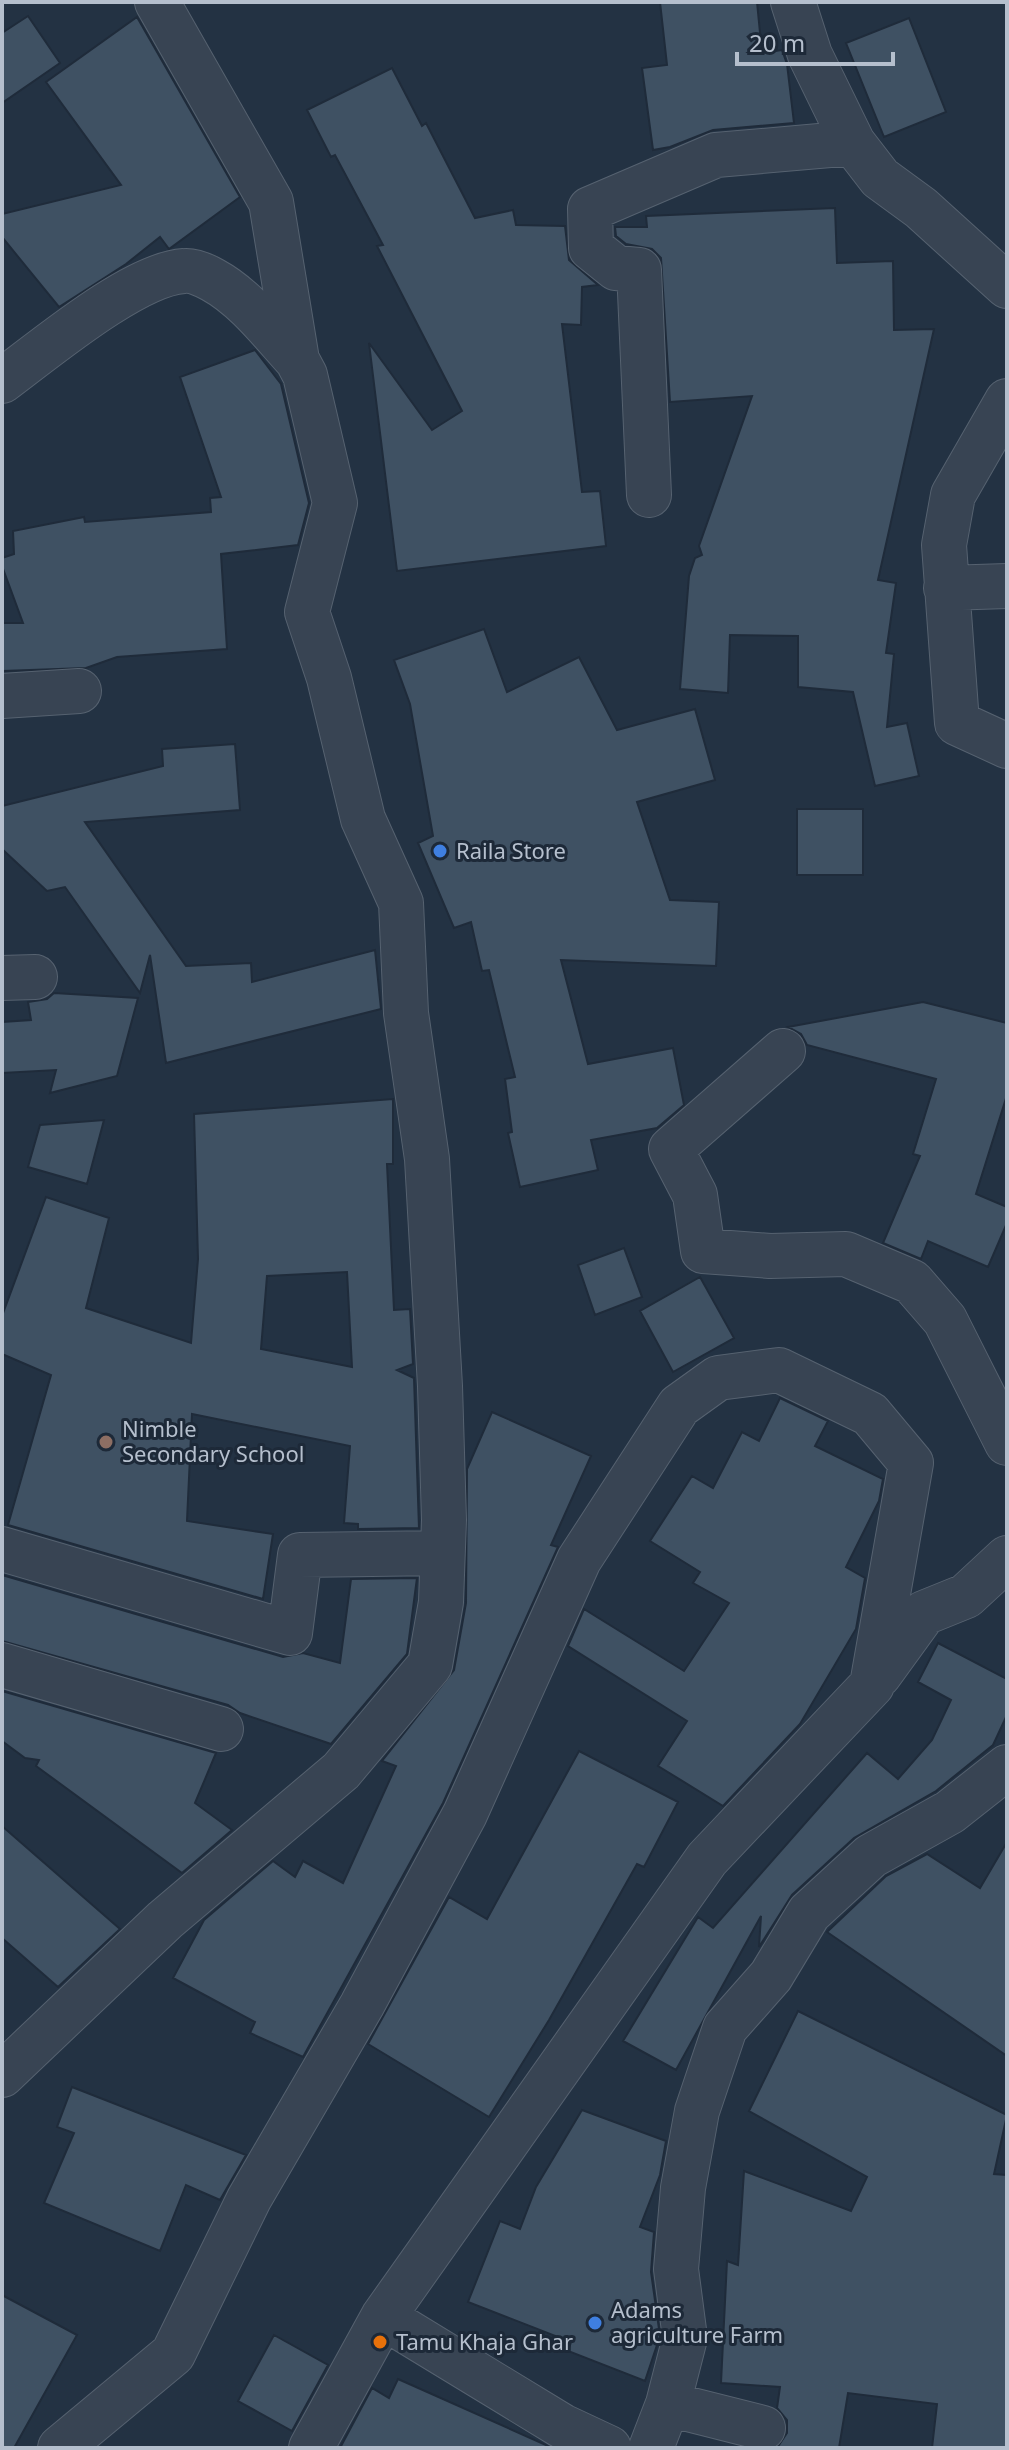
<svg xmlns="http://www.w3.org/2000/svg" width="1009" height="2450" font-family="'Noto Sans',sans-serif">
	<style>
		.building { fill: #3f5163; stroke: #1f2b3a; stroke-width: 2; fill-rule: evenodd }
		.lines { fill: none; stroke-linecap: round; stroke-linejoin: round }
		.street-casing { stroke: #566270; stroke-width: 46 }
		.street { stroke: #384453; stroke-width: 44 }
		.shop-dot { fill: #3f7fe0; stroke: #1d2938; stroke-width: 3 }
		.education-dot { fill: #8d6e63; stroke: #1d2938; stroke-width: 3 }
		.food-dot { fill: #e8710a; stroke: #1d2938; stroke-width: 3 }
		.labels { text-anchor: middle; stroke-width: 6; stroke-linejoin: round; paint-order: stroke }
		.poi-label { font-size: 22px; fill: #b5bfcd; stroke: #1d2938; text-anchor: start }
	</style>
	<rect width="100%" height="100%" fill="#233243"/>
	<!-- building -->
	<path class="building" d="M660,2H757L762,53L782,50L787,64L794,123L713,130L670,147L653,150L642,68L667,65Z
		M28,16L60,63L2,103V33Z
		M137,17L240,197L169,249L160,237L126,264L59,307L2,237V214L121,185L46,82Z
		M909,18L946,112L884,137L846,43Z
		M392,68L422,126L426,123L475,218L513,210L516,225L565,226L569,260L598,285L582,287L581,325L562,324L582,492L600,491L606,546L397,571L369,343L432,430L462,411L377,246L383,245L335,155L331,157L307,110Z
		M835,208L837,263L893,261L894,330L934,329L878,580L896,583L886,653L894,654L887,727L907,723L919,776L875,786L853,692L798,687V636L730,635L728,693L680,689L689,576L695,558L702,555L699,546L752,396L670,402L661,258L652,249L626,244L616,236L615,227H647L646,216Z
		M255,350L281,384L309,503L298,545L221,554L227,649L117,657L86,668L2,671V623H23L2,566V558L14,554L13,531L84,517L85,522L211,512L210,498L221,497L180,377Z
		M484,629L507,692L579,657L617,730L695,709L715,780L637,802L670,900L719,902L716,966L561,960L588,1064L673,1048L684,1105L657,1128L591,1140L598,1170L520,1187L508,1133L512,1132L505,1079L515,1077L489,970L482,971L471,922L454,928L418,843L433,836L410,704L394,660Z
		M235,744L240,810L85,822L186,966L251,963L252,982L375,950L381,1009L166,1063L150,955L140,993L65,887L47,891L2,849V806L163,766L162,749Z
		M797,809H863V875H797Z
		M54,993L138,998L117,1076L50,1093L56,1070L2,1073V1022L31,1020L28,1002L47,999Z
		M923,1002L1007,1023V1095L976,1194L1007,1207V1223L988,1267L928,1241L921,1259L883,1243L920,1156L913,1154L936,1079L807,1045L801,1034L788,1027Z
		M393,1099V1164H387L394,1310L410,1309L413,1364L397,1370L414,1378L419,1528L358,1529V1524L344,1523L350,1446L192,1414L187,1521L273,1534L263,1599L8,1525L51,1375L2,1354V1316L46,1197L109,1218L86,1308L191,1343L198,1259L194,1114ZM347,1272L352,1367L261,1349L267,1276Z
		M104,1120L87,1184L28,1167L40,1125Z
		M624,1248L642,1297L595,1315L578,1265Z
		M700,1277L734,1338L673,1372L640,1311Z
		M780,1398L828,1421L815,1446L883,1479L879,1501L846,1567L865,1578L856,1629L800,1724L723,1806L658,1766L687,1721L568,1646L584,1609L684,1671L729,1603L693,1583L700,1572L650,1541L692,1476L713,1488L742,1432L759,1441Z
		M492,1412L591,1456L551,1545L558,1547L443,1803L303,2057L250,2033L255,2022L173,1978L204,1920L273,1861L295,1877L303,1861L343,1883L396,1766L382,1761L454,1670L466,1603L467,1469Z
		M2,1575L283,1657L303,1653L340,1663L351,1579L417,1578L407,1654L331,1744L240,1713L228,1705L2,1641Z
		M938,1643L1007,1679V1715L993,1745L936,1791L854,1838L792,1895L759,1947L761,1916L676,2070L623,2041L698,1917L713,1928L867,1753L898,1779L932,1740L951,1700L918,1682Z
		M2,1691L216,1753L195,1803L232,1830L182,1873L36,1766L39,1760L25,1758L2,1741Z
		M579,1751L678,1802L644,1867L637,1864L549,2020L489,2117L368,2044L449,1897L487,1919Z
		M2,1826L120,1929L58,1987L2,1938Z
		M1007,1842V2056L827,1932L886,1876L927,1854L980,1888Z
		M798,2011L1007,2115L994,2174L1007,2175V2448H932L937,2404L848,2393L839,2448H777L787,2433V2420L777,2408L780,2387L721,2383L727,2261L738,2265L744,2171L851,2211L867,2177L749,2111Z
		M72,2087L246,2155L220,2200L186,2185L160,2251L44,2203L74,2133L57,2127Z
		M582,2110L666,2141L660,2175L640,2227L654,2232L651,2272L660,2336L645,2381L568,2351L571,2342L468,2302L500,2221L520,2229L536,2187Z
		M2,2295L77,2335L14,2448H2Z
		M274,2335L328,2365L292,2431L238,2401Z
		M398,2379L546,2445L550,2448H340L372,2388L389,2398Z"/>
	<g class="lines">
		<!-- street casing -->
		<g class="street-casing">
			<path id="street" d="M793,2L810,55L853,143L880,178L921,208L1007,286
				M2,381C44,350 134,274 184,271C193,270 206,276 213,280C246,298 272,333 297,360
				M1007,401L953,495L944,545L957,723L1007,746
				M649,495L639,270L616,268L591,248L590,209L716,155L853,143
				M946,588L1007,586
				M2,696L79,691
				M2,978L35,977
				M783,1051L671,1149L695,1195L703,1251L770,1256L846,1254L912,1282L945,1320L1007,1443
				M2,1549L290,1633L300,1555L442,1553
				M2,1665L221,1729
				M879,1675L924,1613L966,1596L1007,1558
				M2,2075L165,1920L341,1771L430,1665L441,1602L444,1520L440,1386L427,1159L406,1013L401,903L363,819L329,678L307,612L335,503L305,375L297,360L271,202L157,2
				M383,2317L562,2426L609,2448
				M668,2404L763,2428
				M60,2448L173,2354L249,2199L362,2005L465,1814L579,1560L679,1406L718,1378L779,1370L870,1414L911,1463L872,1685L707,1859L383,2317L311,2448
				M651,2448L668,2404L685,2338L676,2269L683,2188L697,2111L725,2028L771,1976L809,1913L871,1856L950,1812L1007,1767"/>
		</g>
		<!-- street -->
		<use href="#street" class="street"/>
	</g>
	<!-- markers -->
	<g class="shop-dot">
		<circle cx="440" cy="851" r="8"/>
		<circle cx="595" cy="2323" r="8"/>
	</g>
	<circle class="education-dot" cx="106" cy="1442" r="8"/>
	<circle class="food-dot" cx="380" cy="2342" r="8"/>
	<g class="labels">
		<!-- poi labels -->
		<g class="poi-label">
			<text x="456" y="859">Raila Store</text>
			<text x="122" y="1437">Nimble<tspan x="122" dy="25">Secondary School</tspan></text>
			<text x="611" y="2318">Adams<tspan x="611" dy="25">agriculture Farm</tspan></text>
			<text x="396" y="2350">Tamu Khaja Ghar</text>
		</g>
	</g>
	<!-- border -->
	<rect width="1009" height="2450" fill="none" stroke="#b5bfcd" stroke-width="8"/>
	<!-- scale -->
	<path d="M737 52v12h156v-12" fill="none" stroke="#b5bfcd" stroke-width="4"/>
	<text x="749" y="52" font-size="24" fill="#b5bfcd" stroke="#1d2938" stroke-width="6" paint-order="stroke">20 m</text>
</svg>
